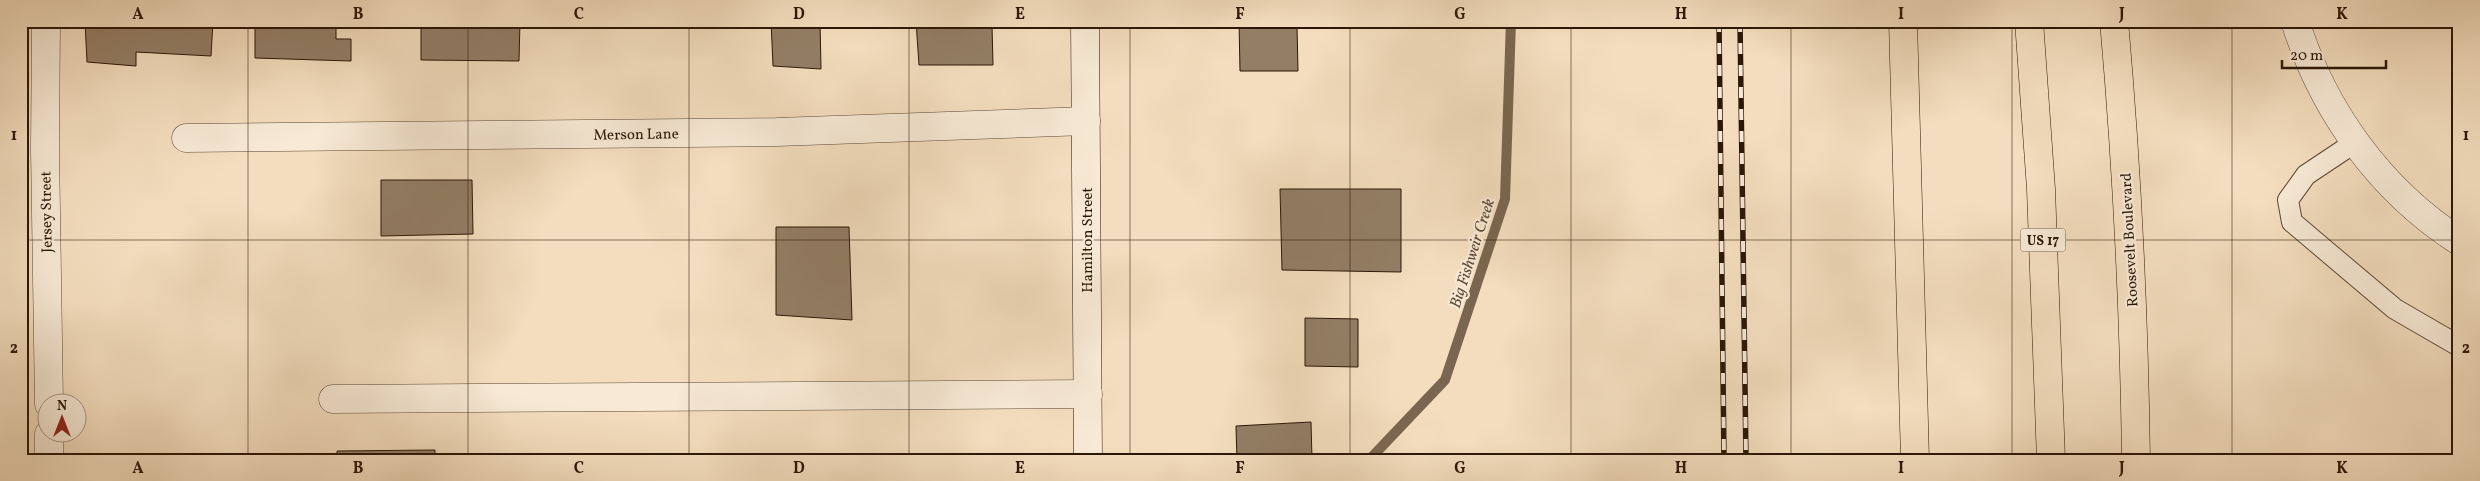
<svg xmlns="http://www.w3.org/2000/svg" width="2480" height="481" font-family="Vollkorn,serif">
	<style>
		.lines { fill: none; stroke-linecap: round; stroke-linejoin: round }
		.stream { stroke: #7a6650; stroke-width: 10 }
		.building { fill: #937e66; stroke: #2b1707 }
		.lane-casing { stroke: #5d4835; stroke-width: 22 }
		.street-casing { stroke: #5d4835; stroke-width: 29 }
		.secondary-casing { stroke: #2b1707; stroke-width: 29 }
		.highway-casing { stroke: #2b1707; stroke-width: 29 }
		.lane { stroke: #f7e9d5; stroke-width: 20 }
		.street { stroke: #f7e9d5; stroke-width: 28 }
		.secondary { stroke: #f7e9d5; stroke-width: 28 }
		.highway { stroke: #f3ddbe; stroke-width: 28 }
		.rail-casing { stroke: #2b1707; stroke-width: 5.5 }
		.rail { stroke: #f7e9d5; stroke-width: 4; stroke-dasharray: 11; stroke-linecap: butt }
		.grid { fill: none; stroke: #2b1707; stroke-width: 1; stroke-opacity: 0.55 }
		.labels { text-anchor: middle; stroke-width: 4.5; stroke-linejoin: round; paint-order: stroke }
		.shield { fill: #f7e9d5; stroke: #685645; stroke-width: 1 }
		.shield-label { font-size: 14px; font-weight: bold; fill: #2b1707 }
		.street-label { font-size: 15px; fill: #2b1707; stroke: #f7e9d5 }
		.water-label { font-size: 16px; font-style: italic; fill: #604b37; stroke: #f7e9d5 }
		.neatline { fill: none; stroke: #2b1707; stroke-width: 2 }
		.grid-label { font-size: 16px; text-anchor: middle; font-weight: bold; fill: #2b1707 }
	</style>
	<rect width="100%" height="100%" fill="#f3ddbe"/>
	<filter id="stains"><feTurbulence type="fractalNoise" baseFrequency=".004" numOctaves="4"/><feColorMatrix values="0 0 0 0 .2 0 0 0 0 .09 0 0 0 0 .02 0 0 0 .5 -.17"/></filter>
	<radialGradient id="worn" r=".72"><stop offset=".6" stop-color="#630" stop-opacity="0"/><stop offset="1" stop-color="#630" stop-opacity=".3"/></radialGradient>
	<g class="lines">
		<!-- stream -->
		<path class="stream" d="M1369,460L1445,380L1505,199L1511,21"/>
	</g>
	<!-- building -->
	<path class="building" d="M85,21H213L211,56L136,52V66L87,62Z
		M255,21H336V39H351V61L255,58Z
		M421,21H520L519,61L421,60Z
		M771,21H820L821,69L773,66Z
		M916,21H943V25H992L993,65H919Z
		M1239,21H1283V26H1297L1298,71H1240Z
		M381,180H472L473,234L381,236Z
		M1280,189H1401V272L1282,270Z
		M776,227H849L852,320L776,315Z
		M1305,318L1358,319V367L1305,366Z
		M1311,422L1312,460H1237L1236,426Z
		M435,450V460H337V451Z"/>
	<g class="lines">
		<!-- lane casing -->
		<g class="lane-casing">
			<path id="lane" d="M2354,143L2306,175L2288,200L2292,222L2395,309L2459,346"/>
		</g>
		<!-- street casing -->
		<g class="street-casing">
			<path id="street" d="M46,21L45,149L49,404
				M2295,21C2323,111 2380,190 2459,241
				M186,138L777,132L1086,121
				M333,399L1088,394
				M49,434V460"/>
		</g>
		<!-- secondary casing -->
		<g class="secondary-casing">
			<path id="secondary" d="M1085,21L1088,460"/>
		</g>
		<!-- highway casing -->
		<g class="highway-casing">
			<path id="highway" d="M1903,21L1915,460
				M2029,21L2041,189L2051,460
				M2114,21C2127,167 2134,313 2136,460"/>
		</g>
		<!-- lane -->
		<use href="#lane" class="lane"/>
		<!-- street -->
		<use href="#street" class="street"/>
		<!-- secondary -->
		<use href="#secondary" class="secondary"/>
		<!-- highway -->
		<use href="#highway" class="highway"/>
		<!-- rail casing -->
		<g class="rail-casing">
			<path id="rail" d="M1719,21L1724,460
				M1740,21L1746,460"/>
		</g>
		<!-- rail -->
		<use href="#rail" class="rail"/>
	</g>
	<!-- grid -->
	<path class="grid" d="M248,21V460M468,21V460M689,21V460M909,21V460M1130,21V460M1350,21V460M1571,21V460M1791,21V460M2012,21V460M2232,21V460M21,240H2459"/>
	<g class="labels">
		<!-- shield labels -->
		<rect class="shield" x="2020.5" y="228.5" width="45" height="23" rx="4"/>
		<g class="shield-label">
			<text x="2043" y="245">US 17</text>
		</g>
		<!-- street labels -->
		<g class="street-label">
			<text transform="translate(636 134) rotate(-1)" y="5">Merson Lane</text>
			<text transform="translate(46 212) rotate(-91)" y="5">Jersey Street</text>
			<text transform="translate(1087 240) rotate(-90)" y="5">Hamilton Street</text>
			<text transform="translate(2129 240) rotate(-93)" y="5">Roosevelt Boulevard</text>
		</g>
		<!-- water labels -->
		<g class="water-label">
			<text transform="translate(1471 253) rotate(-72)" y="6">Big Fishweir Creek</text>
		</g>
	</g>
	<!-- margin -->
	<rect width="2480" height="481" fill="none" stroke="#f3ddbe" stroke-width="55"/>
	<!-- north arrow -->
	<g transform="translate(62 418)"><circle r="24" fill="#f7e9d5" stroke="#a59583"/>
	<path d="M0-4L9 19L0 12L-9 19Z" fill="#8f2418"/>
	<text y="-8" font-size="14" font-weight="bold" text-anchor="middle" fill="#2b1707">N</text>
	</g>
	<!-- scale -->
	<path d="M2282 60v8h104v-8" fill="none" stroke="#2b1707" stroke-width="2.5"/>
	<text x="2290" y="60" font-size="15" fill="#2b1707" stroke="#f7e9d5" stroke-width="4" paint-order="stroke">20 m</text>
	<rect x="28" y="28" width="2424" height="426" class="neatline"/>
	<g class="grid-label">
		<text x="138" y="19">A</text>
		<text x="358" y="19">B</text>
		<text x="579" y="19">C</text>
		<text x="799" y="19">D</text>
		<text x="1020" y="19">E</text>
		<text x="1240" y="19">F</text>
		<text x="1460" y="19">G</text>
		<text x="1681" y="19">H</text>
		<text x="1901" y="19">I</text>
		<text x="2122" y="19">J</text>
		<text x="2342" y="19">K</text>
		<text x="14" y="140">1</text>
		<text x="2466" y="140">1</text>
		<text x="14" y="353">2</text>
		<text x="2466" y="353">2</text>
		<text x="138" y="473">A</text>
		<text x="358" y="473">B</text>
		<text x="579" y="473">C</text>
		<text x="799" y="473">D</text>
		<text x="1020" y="473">E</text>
		<text x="1240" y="473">F</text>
		<text x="1460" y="473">G</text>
		<text x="1681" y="473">H</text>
		<text x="1901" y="473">I</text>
		<text x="2122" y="473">J</text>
		<text x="2342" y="473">K</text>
	</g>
	<rect width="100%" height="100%" filter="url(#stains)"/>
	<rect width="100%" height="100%" fill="url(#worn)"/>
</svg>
